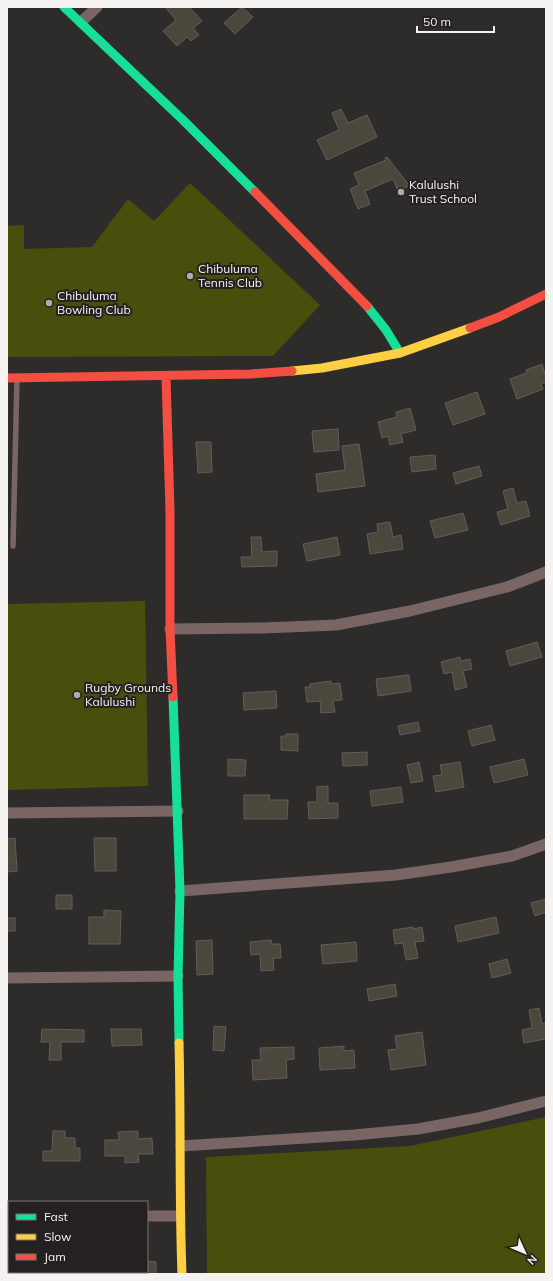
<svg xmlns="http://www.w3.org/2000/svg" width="553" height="1281" font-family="Mulish,sans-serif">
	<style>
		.green { fill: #484e0c }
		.building { fill: #4c473d; stroke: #5e5e5c }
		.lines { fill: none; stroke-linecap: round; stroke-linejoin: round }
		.lane { stroke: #796664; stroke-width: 5.5 }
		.street { stroke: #796664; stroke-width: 11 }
		.fast { stroke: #16e098; stroke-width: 9 }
		.slow { stroke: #ffcf43; stroke-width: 9 }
		.jam { stroke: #f24e42; stroke-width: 9 }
		.poi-dot { fill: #afadac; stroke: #242120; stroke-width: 1.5 }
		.labels { text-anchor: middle; stroke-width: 4; stroke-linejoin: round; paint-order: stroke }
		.poi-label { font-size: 12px; fill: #f5f3f2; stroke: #242120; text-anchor: start }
	</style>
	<rect width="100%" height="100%" fill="#2d2c2b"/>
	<!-- green -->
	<path class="green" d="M190,183L320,305L273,356L7,357V226L24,225V249L92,247L128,199L154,221Z
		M145,601L148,786L7,790V604Z
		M546,1117V1274H207L206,1157L410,1146Z"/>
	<!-- building -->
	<path class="building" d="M165,7H189L202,21L193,28L199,35L191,41L187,37L177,46L163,31L176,20Z
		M242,7L253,17L235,34L224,23Z
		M341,109L348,123L367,115L377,137L327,160L317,140L339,130L332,113Z
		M387,157L409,185L399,193L393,179L365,191L370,204L358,209L350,189L359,185L354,173L386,160L385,158Z
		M542,364L546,377V382L541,384L543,389L517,399L510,379L527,373L526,370Z
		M477,392L485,414L453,425L445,403Z
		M410,408L416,430L401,434L403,442L390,445L388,436L382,438L378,422L397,417L396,412Z
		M338,429L339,450L314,452L312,431Z
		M196,442H211L212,472L198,473Z
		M359,444L365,486L318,492L316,474L345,470L342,446Z
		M435,455L436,469L412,472L410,457Z
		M479,466L482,476L456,484L453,473Z
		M513,488L517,503L526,501L530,516L501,525L497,512L508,509L503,491Z
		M463,513L468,530L435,538L430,521Z
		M390,522L393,537L401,535L403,549L370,554L367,534L378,532L377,524Z
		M251,537H261L262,552L277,551V566L242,567L241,557H252Z
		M337,537L340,555L307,561L303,544Z
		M537,642L542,657L510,666L506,651Z
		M460,657L461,661L470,659L472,669L463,671L467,687L455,690L452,672L444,674L441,662Z
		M409,675L411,691L378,696L376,679Z
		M331,681V684L340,683L342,700L333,701L335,712L321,713L320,701L307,702L305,687H310V684Z
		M276,691L277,708L244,710L243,693Z
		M418,722L420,731L400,735L398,726Z
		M491,725L495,740L472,746L468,731Z
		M286,734H298V751L281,750V736H286Z
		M367,752V765L343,766L342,753Z
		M228,759L246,760L245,776H228Z
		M524,759L528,775L494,783L490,767Z
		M419,762L423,781L411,783L407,765Z
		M460,762L464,787L436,792L433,776L442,775L440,765Z
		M328,786V803H338V818L309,819L308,802H317V787Z
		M401,787L403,802L372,806L370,791Z
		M244,795H270L269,800H288L287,819H244Z
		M15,838L17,871L7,872V839Z
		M94,838H116V871H95Z
		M56,895H72V909H56Z
		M546,899V912L535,916L531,903Z
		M104,910L121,911L120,944H89V917H104Z
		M496,917L499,933L458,942L455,926Z
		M7,918H15V931H7Z
		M413,927V929L422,927L424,941L415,942L418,958L406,960L403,943L395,944L393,930Z
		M212,940L213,974L197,975L196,941Z
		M271,940L272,944H280L281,958H273L274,970L261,971L260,954L251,955L250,942Z
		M356,942L357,961L323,964L321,945Z
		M507,959L511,973L492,978L489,964Z
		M395,984L397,996L369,1001L367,989Z
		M539,1008L542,1024L546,1023V1039L524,1043L522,1030L532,1028L529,1010Z
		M214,1026L226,1027L224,1051L213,1050Z
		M42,1029L84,1030V1042H61V1060H49L50,1042H41Z
		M111,1029H141L142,1045L112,1046Z
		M422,1032L426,1065L391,1070L388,1050L397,1049L395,1036Z
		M344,1046V1051L354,1050L355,1068L320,1070L319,1048Z
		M294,1047V1059L286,1060L287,1078L253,1080L252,1060H261L260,1048Z
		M53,1131H65V1138H75V1148H80V1161H43V1151H52Z
		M138,1131V1139L152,1138L153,1154H138L139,1162L125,1163V1156H105V1140H119L118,1132Z
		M147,1261L156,1262V1274H147Z"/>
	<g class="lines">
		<!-- lane -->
		<path class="lane" d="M13,546L17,378"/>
		<!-- street -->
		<path class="street" d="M81,22L97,7
			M170,629L263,628L336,625L410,611L507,587L546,572
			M7,813L178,811
			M180,891L396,875L451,867L512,856L546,844
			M7,978L178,976
			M181,1146L354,1135L418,1129L478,1118L546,1101
			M7,1215H9
			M147,1216H180"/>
		<!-- fast -->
		<path class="fast" d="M64,7L184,121L255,192
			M367,306L386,330L400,353
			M173,697L180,891L178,976L179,1043"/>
		<!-- slow -->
		<path class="slow" d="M292,371L322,368L400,353L470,328
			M179,1043C181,1120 179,1197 182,1274"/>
		<!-- jam -->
		<path class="jam" d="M255,192L367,306
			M470,328L499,317L546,294
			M166,376L170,511V629L173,697
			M7,378L251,374L292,371"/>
	</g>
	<!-- markers -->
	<g class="poi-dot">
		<circle cx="401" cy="192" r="4"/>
		<circle cx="190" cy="276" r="4"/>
		<circle cx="49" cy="303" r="4"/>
		<circle cx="77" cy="695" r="4"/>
	</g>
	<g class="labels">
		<!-- poi labels -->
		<g class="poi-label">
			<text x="409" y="189">Kalulushi<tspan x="409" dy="14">Trust School</tspan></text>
			<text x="198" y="273">Chibuluma<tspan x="198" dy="14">Tennis Club</tspan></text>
			<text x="57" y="300">Chibuluma<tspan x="57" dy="14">Bowling Club</tspan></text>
			<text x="85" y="692">Rugby Grounds<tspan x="85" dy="14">Kalulushi</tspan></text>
		</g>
	</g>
	<!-- border -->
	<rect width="553" height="1281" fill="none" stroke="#f5f3f2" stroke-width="16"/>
	<!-- legend -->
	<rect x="8" y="1201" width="140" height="72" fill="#242120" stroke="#787574"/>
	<rect x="16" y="1214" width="20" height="6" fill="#16e098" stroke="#787574"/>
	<text x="44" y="1221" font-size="12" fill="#f5f3f2">Fast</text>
	<rect x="16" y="1234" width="20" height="6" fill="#ffcf43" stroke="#787574"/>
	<text x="44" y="1241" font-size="12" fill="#f5f3f2">Slow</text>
	<rect x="16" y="1254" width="20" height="6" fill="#f24e42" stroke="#787574"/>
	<text x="44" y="1261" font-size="12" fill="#f5f3f2">Jam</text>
	<!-- north arrow -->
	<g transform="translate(525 1253) rotate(134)" stroke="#242120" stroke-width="3" paint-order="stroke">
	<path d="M0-3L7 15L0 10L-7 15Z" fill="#f5f3f2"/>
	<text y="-6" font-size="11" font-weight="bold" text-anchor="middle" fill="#f5f3f2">N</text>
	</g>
	<!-- scale -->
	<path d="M417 26v6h77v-6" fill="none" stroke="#f5f3f2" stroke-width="2"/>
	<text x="423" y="26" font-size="12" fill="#f5f3f2" stroke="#242120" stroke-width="3" paint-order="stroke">50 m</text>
</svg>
